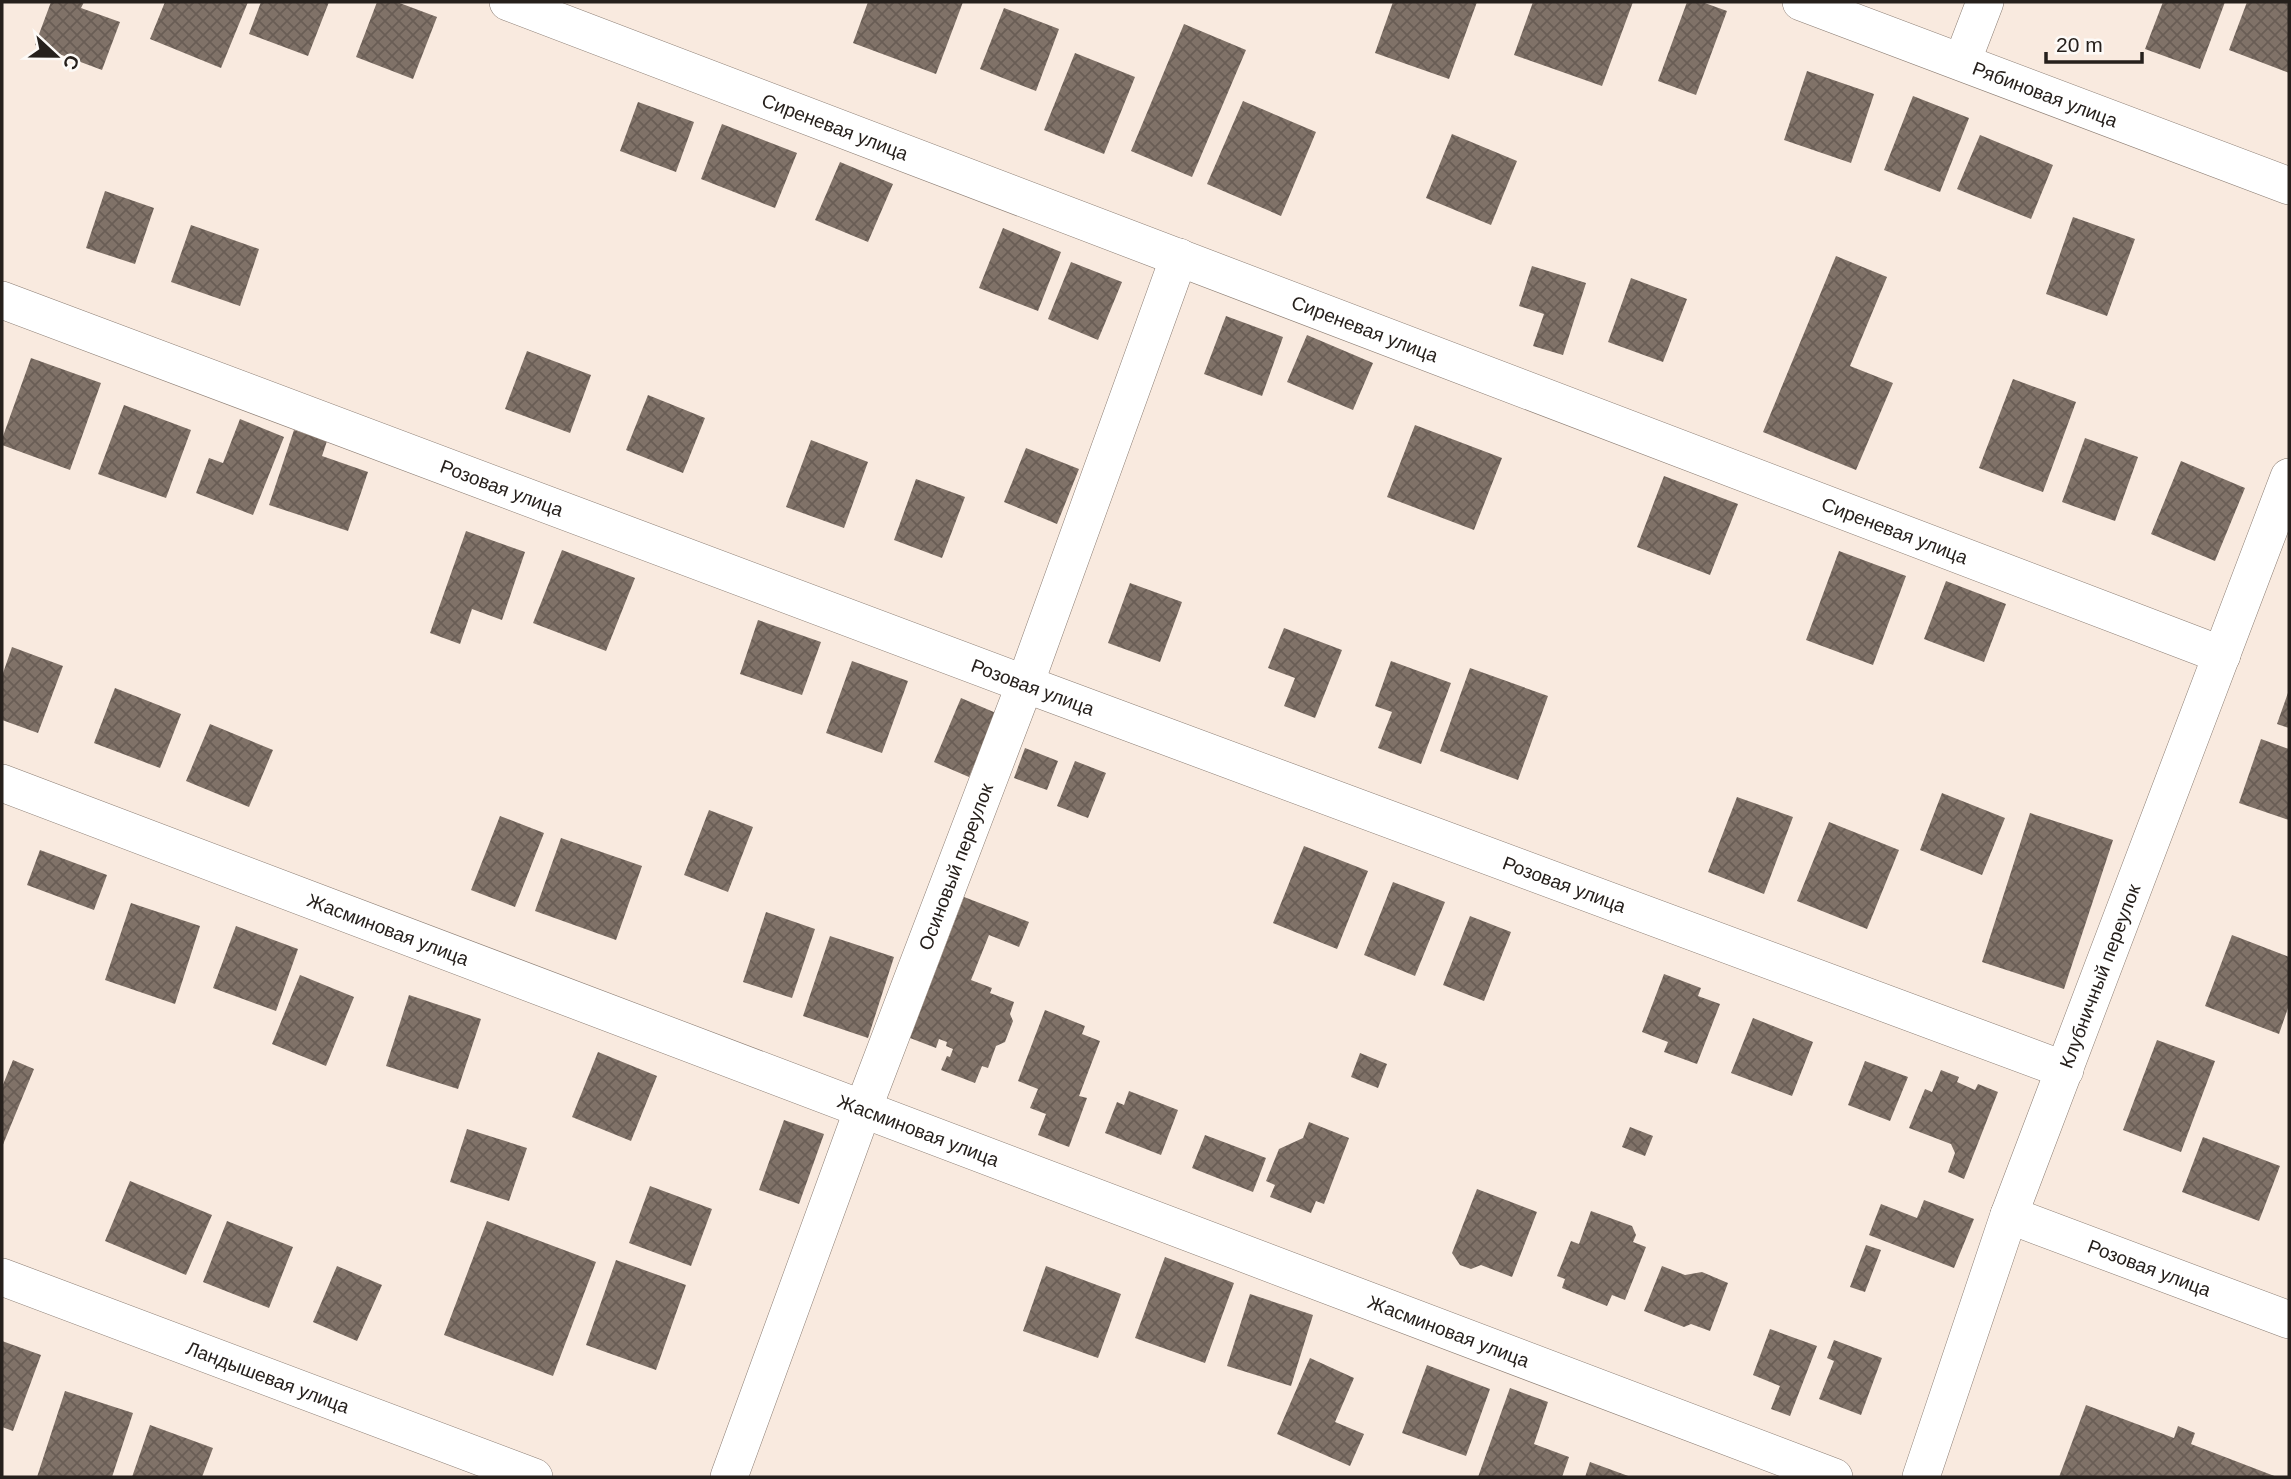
<svg xmlns="http://www.w3.org/2000/svg" width="2291" height="1479" font-family="Helvetica,sans-serif">
	<style>
		.building { fill: url(#building-cross-hatch) }
		.lines { fill: none; stroke-linecap: round; stroke-linejoin: round }
		.minor-casing { stroke: #8b7d73; stroke-width: 38 }
		.minor { stroke: #fff; stroke-width: 37 }
		.labels { text-anchor: middle; stroke-width: 6; stroke-linejoin: round; paint-order: stroke }
		.street-label { font-size: 19px; fill: #26201c; stroke: #fdfaf7 }
	</style>
	<defs>
		<pattern id="building-cross-hatch" width="8" height="8" patternUnits="userSpaceOnUse" patternTransform="scale(1.75)"><rect width="8" height="8" fill="#807268"/><path d="M0 0l8 8M0 8l8-8" fill="none" stroke="#695d55"/></pattern>
	</defs>
	<rect width="100%" height="100%" fill="#f9eadf"/>
	<!-- building -->
	<path class="building" d="M51,2H84L81,8L120,22L102,70L35,45Z
		M165,2H248L221,68L150,39Z
		M261,2H329L308,56L249,34Z
		M377,2H397L437,17L413,79L356,57Z
		M868,2H963L936,74L853,43Z
		M1393,2H1477L1449,79L1375,53Z
		M1533,2H1633L1602,86L1514,55Z
		M1687,2H1702L1727,11L1696,95L1658,81Z
		M2163,2H2225L2200,69L2145,49Z
		M2247,2H2289V73L2229,50Z
		M1004,8L1059,29L1036,91L980,69Z
		M1184,24L1246,50L1192,177L1131,151Z
		M1075,53L1135,77L1104,154L1044,130Z
		M1807,71L1874,94L1851,163L1784,140Z
		M1913,96L1969,118L1940,192L1884,170Z
		M1243,101L1316,132L1281,216L1207,184Z
		M638,102L694,122L676,172L620,151Z
		M722,124L797,153L775,208L701,179Z
		M1452,134L1517,161L1491,225L1426,198Z
		M1980,135L2053,165L2031,219L1957,189Z
		M840,162L893,184L868,242L815,220Z
		M105,191L154,208L135,264L86,248Z
		M2073,217L2135,239L2107,316L2046,294Z
		M191,225L259,249L240,306L171,282Z
		M1003,228L1061,252L1038,311L979,288Z
		M1836,256L1887,277L1850,366L1893,383L1856,470L1763,432Z
		M1071,262L1122,282L1098,340L1048,319Z
		M1532,266L1586,283L1563,355L1533,346L1544,314L1519,306Z
		M1631,278L1687,299L1663,362L1608,342Z
		M1226,316L1283,337L1262,396L1204,374Z
		M1307,335L1373,363L1353,410L1287,382Z
		M527,351L591,375L570,433L505,409Z
		M31,358L101,383L70,470L2,445V439Z
		M2013,379L2076,402L2043,492L1979,468Z
		M648,395L705,418L683,473L626,450Z
		M124,405L191,430L166,498L98,474Z
		M240,419L284,437L253,515L196,493L209,458L223,463Z
		M1415,425L1502,458L1474,530L1387,497Z
		M294,430L327,441L322,456L368,472L348,531L269,505Z
		M2085,438L2138,457L2115,521L2062,502Z
		M811,440L868,462L844,528L786,507Z
		M1026,448L1079,469L1057,524L1004,502Z
		M2181,461L2245,488L2215,561L2151,534Z
		M1664,476L1738,504L1710,575L1637,547Z
		M916,479L965,497L942,558L894,540Z
		M466,531L525,552L502,620L472,609L460,644L430,633Z
		M562,550L635,578L606,651L533,623Z
		M1839,551L1906,576L1873,665L1806,640Z
		M1946,581L2006,604L1984,662L1924,639Z
		M1130,583L1182,602L1160,662L1108,643Z
		M758,620L821,642L802,695L740,674Z
		M1284,628L1342,650L1315,718L1284,706L1295,678L1268,668Z
		M12,647L63,666L38,733L2,720V676Z
		M852,661L908,681L882,753L826,733Z
		M1391,661L1451,683L1421,764L1378,748L1392,712L1375,706Z
		M1470,668L1548,696L1518,780L1440,751Z
		M115,688L181,714L160,768L94,743Z
		M2289,690V728L2277,724Z
		M961,698L996,713L969,777L934,762Z
		M210,724L273,750L249,807L186,781Z
		M2261,739L2289,749V820L2239,803Z
		M1025,748L1058,761L1047,790L1014,778Z
		M1075,761L1106,773L1088,818L1057,806Z
		M1942,793L2005,818L1982,875L1920,850Z
		M1737,797L1793,817L1764,894L1708,872Z
		M709,810L753,827L728,892L684,875Z
		M2030,813L2113,840L2064,989L1982,962Z
		M500,816L544,833L515,907L471,890Z
		M1829,822L1899,850L1867,929L1797,901Z
		M561,838L642,866L616,940L535,911Z
		M1304,846L1368,871L1337,949L1273,923Z
		M40,850L107,875L94,910L27,885Z
		M1393,882L1445,902L1415,976L1364,955Z
		M964,897L1029,922L1019,947L989,935L971,980L992,988L990,993L1014,1002L1010,1014L1013,1021L1005,1042L996,1046L988,1068L982,1066L975,1083L941,1070L947,1056L950,1057L953,1049L946,1046L947,1042L939,1039L936,1048L910,1038Z
		M131,903L200,926L175,1004L105,980Z
		M766,912L815,929L792,998L743,982Z
		M1470,916L1511,932L1484,1001L1443,985Z
		M236,926L298,949L276,1011L213,988Z
		M2232,935L2289,957V1005L2279,1034L2205,1006Z
		M830,936L894,957L868,1038L803,1016Z
		M1664,974L1701,988L1698,996L1720,1004L1697,1064L1664,1052L1668,1042L1642,1032Z
		M300,975L354,997L326,1066L272,1044Z
		M409,995L481,1019L458,1089L386,1066Z
		M1045,1010L1085,1026L1082,1034L1100,1041L1079,1096L1087,1098L1069,1147L1038,1135L1046,1114L1030,1108L1038,1089L1018,1081Z
		M1753,1018L1813,1042L1792,1096L1731,1073Z
		M2157,1040L2215,1061L2181,1152L2123,1130Z
		M598,1052L657,1076L631,1141L572,1117Z
		M1360,1053L1387,1064L1378,1088L1351,1077Z
		M13,1060L34,1069L2,1147V1087Z
		M1865,1061L1908,1077L1890,1121L1848,1105Z
		M1941,1070L1959,1077L1957,1082L1975,1090L1978,1084L1998,1092L1964,1179L1948,1172L1955,1153L1951,1144L1909,1128L1925,1089L1932,1092Z
		M1129,1091L1178,1110L1161,1155L1105,1133L1117,1102L1124,1105Z
		M784,1120L824,1134L799,1204L759,1190Z
		M1309,1122L1349,1138L1324,1204L1316,1201L1311,1213L1270,1197L1275,1185L1266,1181L1279,1149L1303,1138Z
		M1630,1127L1653,1136L1645,1156L1622,1147Z
		M467,1129L527,1148L509,1201L450,1182Z
		M1205,1135L1266,1158L1253,1192L1192,1168Z
		M2203,1137L2280,1166L2259,1221L2182,1192Z
		M130,1181L212,1215L186,1275L105,1241Z
		M650,1186L712,1209L691,1266L629,1243Z
		M1477,1189L1537,1212L1512,1277L1481,1265L1471,1269L1460,1265L1452,1253Z
		M1924,1200L1974,1219L1954,1268L1869,1235L1881,1204L1917,1218Z
		M1591,1211L1632,1226L1636,1235L1633,1242L1646,1247L1625,1300L1612,1295L1607,1306L1562,1288L1565,1279L1557,1276L1571,1241L1579,1244Z
		M227,1221L293,1247L269,1308L203,1282Z
		M487,1221L596,1262L553,1376L444,1335Z
		M1866,1245L1881,1250L1865,1292L1850,1287Z
		M1165,1257L1234,1283L1205,1363L1135,1338Z
		M616,1260L686,1285L656,1370L586,1345Z
		M337,1266L382,1285L357,1341L313,1322Z
		M1046,1266L1121,1294L1098,1358L1023,1331Z
		M1662,1266L1685,1275L1702,1272L1728,1283L1710,1331L1691,1324L1684,1327L1644,1311Z
		M1250,1294L1313,1315L1291,1386L1227,1366Z
		M1770,1329L1817,1346L1790,1416L1771,1409L1780,1386L1753,1375Z
		M1834,1340L1882,1358L1861,1415L1819,1399L1834,1361L1827,1358Z
		M2,1341L41,1355L13,1431L2,1427Z
		M1310,1358L1354,1378L1335,1422L1364,1434L1350,1466L1277,1434Z
		M1427,1365L1490,1389L1466,1456L1402,1433Z
		M1510,1388L1548,1402L1534,1444L1569,1457L1562,1477H1478Z
		M65,1391L133,1413L112,1477H37Z
		M2086,1405L2174,1438L2178,1426L2195,1433L2191,1444L2277,1477H2059Z
		M150,1425L213,1448L202,1477H132Z
		M1590,1462L1631,1477H1585Z"/>
	<g class="lines">
		<!-- minor casing -->
		<g class="minor-casing">
			<g id="minor">
				<path id="s1" d="M508,2L2222,655"/>
				<path id="s2" d="M1801,2L2289,186"/>
				<path d="M1962,62L1985,2"/>
				<path id="s3" d="M2,300L1025,684L2065,1070"/>
				<path id="s4" d="M2,783L1834,1477"/>
				<path id="s5" d="M2009,1215L2289,1320"/>
				<path id="s6" d="M2,1277L534,1477"/>
				<path id="s7" d="M729,1477L863,1109L1025,684L1179,257"/>
				<path id="s8" d="M1921,1477L2009,1215L2289,477"/>
			</g>
		</g>
		<!-- minor -->
		<use href="#minor" class="minor"/>
	</g>
	<g class="labels">
		<!-- street labels -->
		<g class="street-label">
			<text dy="7" stroke="none"><textPath href="#s2" startOffset="261">Рябиновая улица</textPath></text>
			<text dy="7" stroke="none"><textPath href="#s1" startOffset="350">Сиреневая улица</textPath></text>
			<text dy="7" stroke="none"><textPath href="#s1" startOffset="917">Сиреневая улица</textPath></text>
			<text dy="7" stroke="none"><textPath href="#s3" startOffset="534">Розовая улица</textPath></text>
			<text dy="7" stroke="none"><textPath href="#s1" startOffset="1484">Сиреневая улица</textPath></text>
			<text dy="7" stroke="none"><textPath href="#s3" startOffset="1101">Розовая улица</textPath></text>
			<text dy="7" stroke="none"><textPath href="#s7" startOffset="651">Осиновый переулок</textPath></text>
			<text dy="7" stroke="none"><textPath href="#s3" startOffset="1668">Розовая улица</textPath></text>
			<text dy="7" stroke="none"><textPath href="#s4" startOffset="413">Жасминовая улица</textPath></text>
			<text dy="7" stroke="none"><textPath href="#s8" startOffset="532">Клубничный переулок</textPath></text>
			<text dy="7" stroke="none"><textPath href="#s4" startOffset="980">Жасминовая улица</textPath></text>
			<text dy="7" stroke="none"><textPath href="#s5" startOffset="150">Розовая улица</textPath></text>
			<text dy="7" stroke="none"><textPath href="#s4" startOffset="1547">Жасминовая улица</textPath></text>
			<text dy="7" stroke="none"><textPath href="#s6" startOffset="284">Ландышевая улица</textPath></text>
		</g>
	</g>
	<!-- border -->
	<rect width="2291" height="1479" fill="none" stroke="#26201c" stroke-width="7"/>
	<!-- north arrow -->
	<g transform="translate(56 56) rotate(112)" stroke="#fdfaf7" stroke-width="5" paint-order="stroke">
	<path d="M0-5L12 26L0 18L-12 26Z" fill="#26201c"/>
	<text y="-10" font-size="19" font-weight="bold" text-anchor="middle" fill="#26201c">С</text>
	</g>
	<!-- scale -->
	<path d="M2046 52v10h96v-10" fill="none" stroke="#26201c" stroke-width="3.5"/>
	<text x="2056" y="52" font-size="21" fill="#26201c" stroke="#fdfaf7" stroke-width="5" paint-order="stroke">20 m</text>
</svg>
